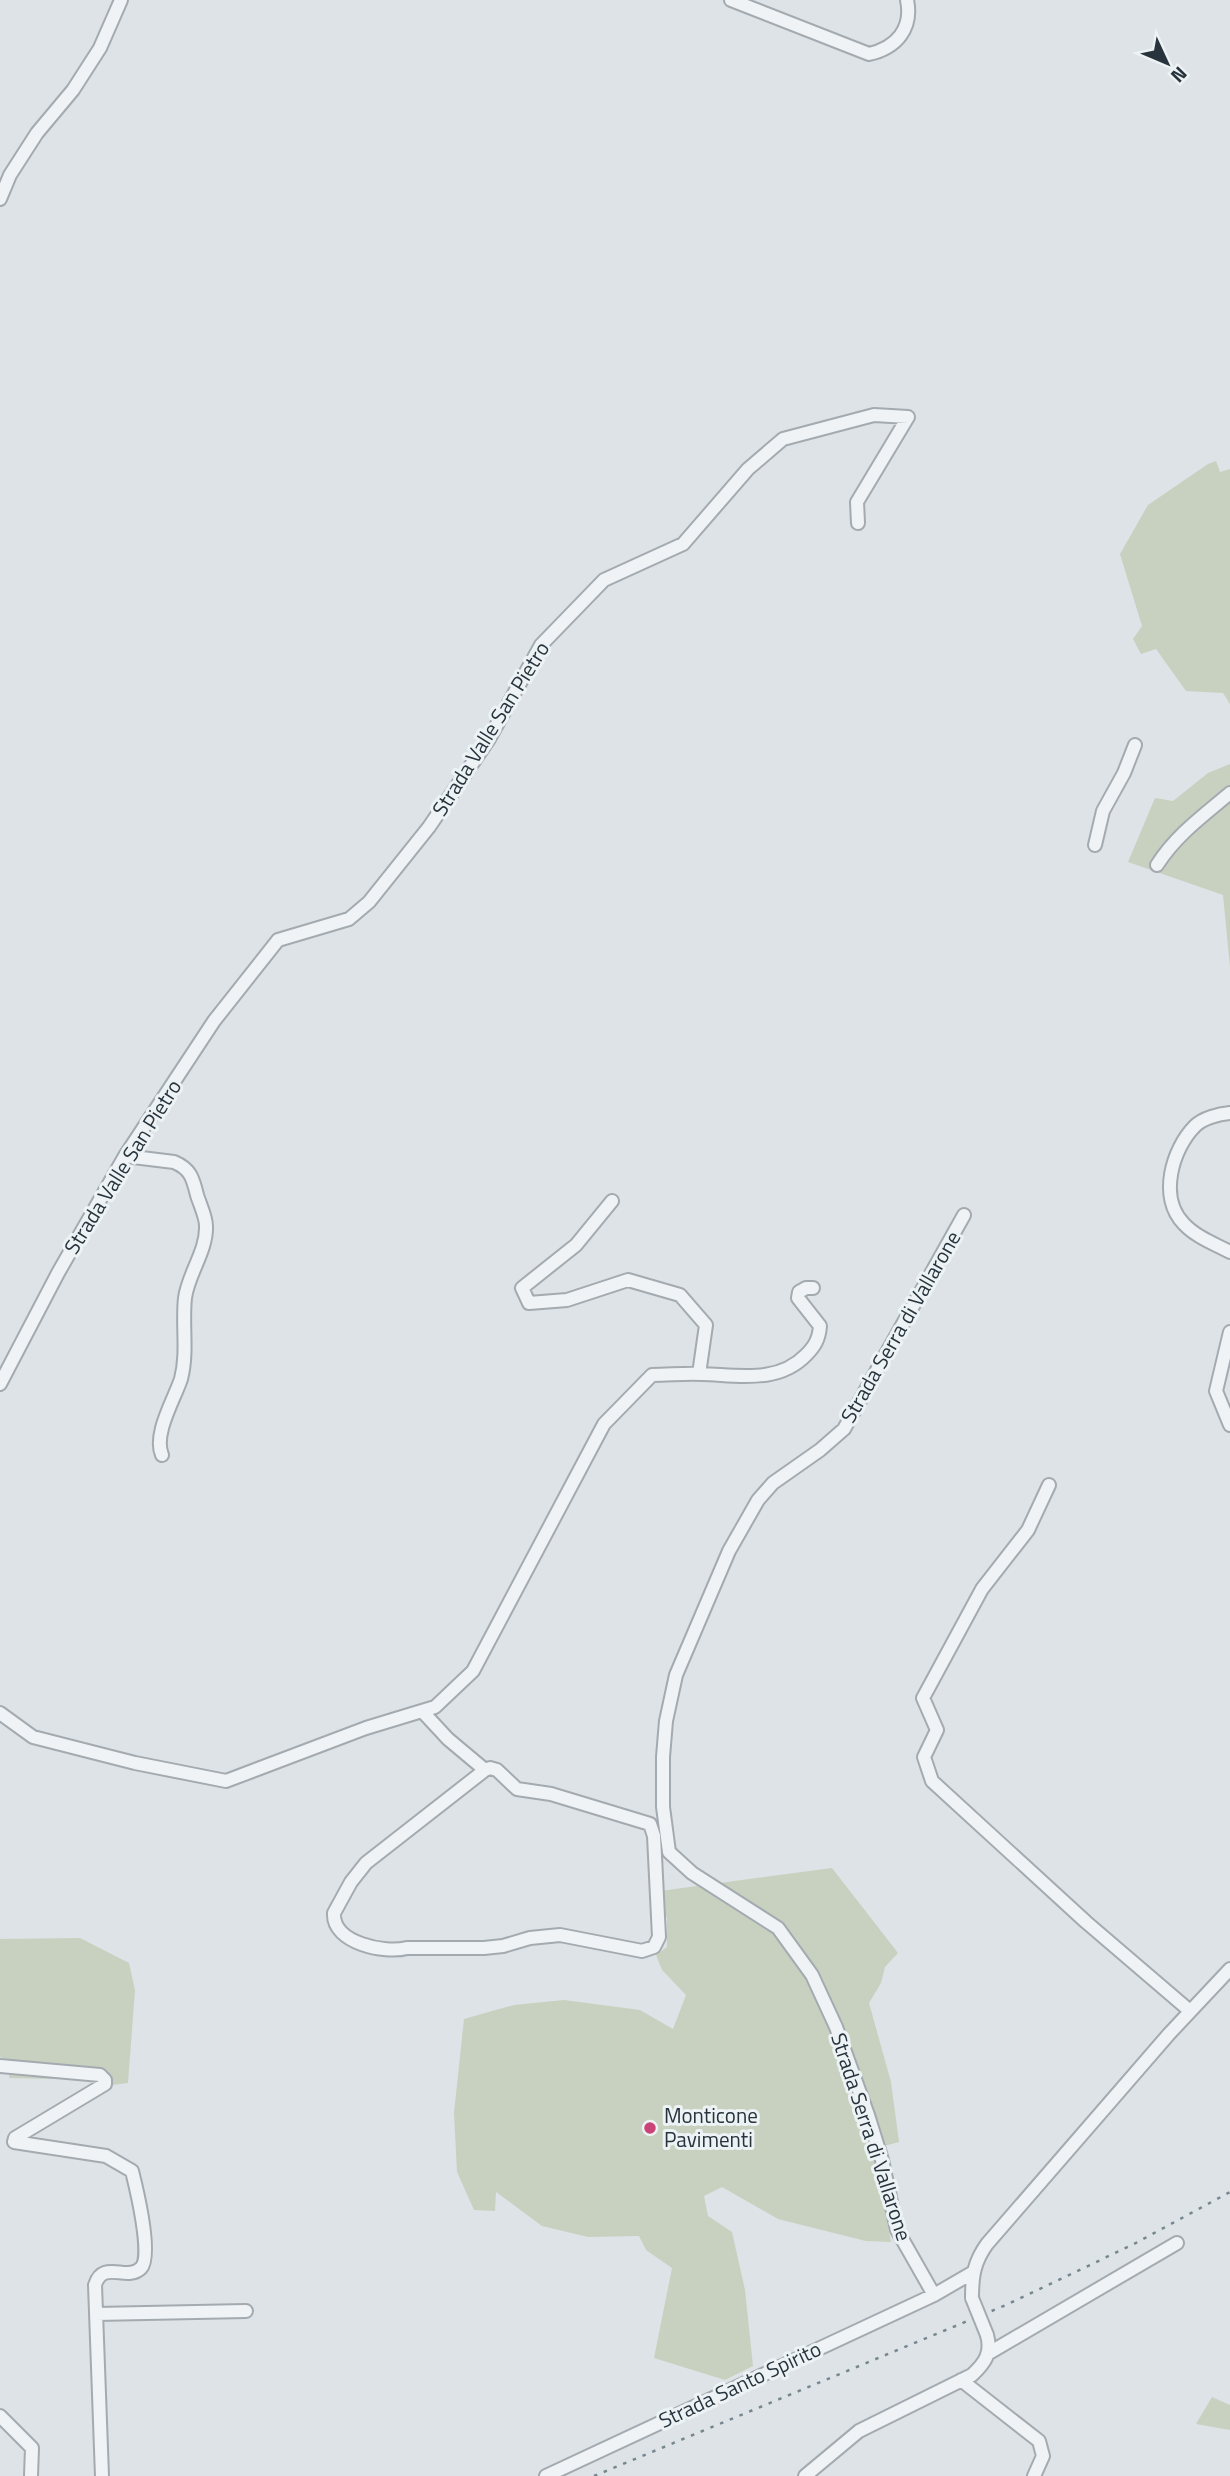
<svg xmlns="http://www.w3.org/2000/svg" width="1230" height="2476" font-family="'Titillium Web',sans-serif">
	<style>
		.green { fill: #c8d1bf }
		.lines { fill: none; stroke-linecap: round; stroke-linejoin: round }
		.minor-casing { stroke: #a3abb1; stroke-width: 16 }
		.minor { stroke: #f0f3f5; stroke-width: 12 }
		.rail { stroke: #778790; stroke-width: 2.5; stroke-dasharray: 3.5 7; stroke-linecap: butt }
		.minor-bridge-casing { stroke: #a3abb1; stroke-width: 16; stroke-linecap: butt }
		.minor-bridge { stroke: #f0f3f5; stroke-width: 12 }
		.poi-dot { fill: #cb4478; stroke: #edf2f5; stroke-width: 2.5 }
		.labels { text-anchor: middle; stroke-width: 6; stroke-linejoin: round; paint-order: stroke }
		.street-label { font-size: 21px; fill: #27343d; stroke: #edf2f5 }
		.poi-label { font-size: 21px; fill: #27343d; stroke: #edf2f5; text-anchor: start }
	</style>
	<rect width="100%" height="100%" fill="#dde3e7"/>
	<!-- green -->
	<path class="green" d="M1216,461L1220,472L1230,469V704L1223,693L1186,691L1156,649L1141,654L1133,639L1142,626L1120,554L1148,505L1208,464Z
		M1230,764V967L1223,895L1128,862L1155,798L1173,801L1208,773Z
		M832,1868L898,1953L885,1967L881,1983L869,2003L891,2082L899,2142L873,2149L891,2242L866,2241L778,2219L722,2187L704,2196L708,2216L732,2232L745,2290L753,2366L725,2380L654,2358L672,2268L646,2250L639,2236L588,2237L542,2226L496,2192L495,2211L474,2210L457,2172L454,2113L464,2019L514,2005L564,2000L640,2010L673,2029L686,1995L662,1970L656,1955L667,1947V1918L660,1905V1891Z
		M80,1938L129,1963L135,1990L128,2083L112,2085L101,2080L9,2078L11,2061L0,2057V1939Z
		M1212,2397L1230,2405V2430L1196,2424Z"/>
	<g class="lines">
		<!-- minor casing -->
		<g class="minor-casing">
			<path id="minor" d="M731,0L869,54C896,48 913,29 907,0
				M0,199L10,175L37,133L73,90L100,48L121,0
				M1095,845L1103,811L1124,773L1135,745
				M1157,865C1176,835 1204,815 1230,793
				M1230,1113C1219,1114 1203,1118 1195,1126C1172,1149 1158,1198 1184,1224C1196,1237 1215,1244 1230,1252
				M125,1156L174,1162C191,1169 193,1179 197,1195C200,1205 206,1216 206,1226C207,1251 188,1274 185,1298C182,1325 188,1352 181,1379C174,1400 153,1434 162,1455
				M612,1201L576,1245L522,1288L529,1303L567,1300L628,1280L680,1295L706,1325L699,1374
				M1230,1332L1216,1391L1230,1425
				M0,1384L58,1273L125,1156L214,1021L278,940L349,919L369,902L429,827L489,739L541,645L604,580L683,544L748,469L783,439L874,415L908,417L857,502L858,523
				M1049,1485L1028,1530L982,1589L923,1698L937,1730L924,1757L932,1781L1086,1922L1190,2011
				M422,1711L448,1739L485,1770L366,1863L351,1882L334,1913C332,1943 385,1954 407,1948H484L503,1946L530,1938L560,1935L642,1951L654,1947L659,1937L654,1836L650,1824L551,1794L517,1789L497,1770L490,1768L485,1770
				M0,1713L33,1737L135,1763L226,1781L366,1728L435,1707L473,1671L604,1424L652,1375C669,1375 686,1373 702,1374C738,1375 778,1384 806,1355C815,1346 819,1339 820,1326L798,1298L799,1292L806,1288H813
				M0,2066L100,2075L105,2080V2084L15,2138L14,2142L106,2156L132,2171C136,2187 153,2256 141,2268C127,2282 103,2259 95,2285L102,2476
				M934,2295L897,2230L882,2160L868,2115L836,2027L812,1975L778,1928L692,1873L669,1852L663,1807V1757L666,1721L676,1675L729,1551L758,1500L773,1483L820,1450L844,1429L964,1215
				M972,2298C972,2276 974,2262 987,2244L1169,2034L1230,1969
				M96,2314L246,2311
				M989,2353L1177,2243
				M961,2380L1039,2441L1043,2456L1034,2476
				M0,2416L32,2448L31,2476
				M546,2476L934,2295L972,2273
				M805,2476L859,2431L972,2375C985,2363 992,2353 987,2335"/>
		</g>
		<!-- minor -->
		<use href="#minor" class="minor"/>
		<!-- rail -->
		<path class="rail" d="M594,2476L1006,2305L1134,2244L1230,2192"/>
		<!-- minor-bridge casing -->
		<g class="minor-bridge-casing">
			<path id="minor-bridge" d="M972,2298L987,2335"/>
		</g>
		<!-- minor-bridge -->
		<use href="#minor-bridge" class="minor-bridge"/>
	</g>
	<!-- markers -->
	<circle class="poi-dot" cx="650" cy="2128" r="7"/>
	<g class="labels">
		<!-- street labels -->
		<g class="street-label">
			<text transform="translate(491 729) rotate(-58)" y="7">Strada Valle San Pietro</text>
			<text transform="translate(123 1167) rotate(-58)" y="7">Strada Valle San Pietro</text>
			<text transform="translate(901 1327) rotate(-60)" y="7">Strada Serra di Vallarone</text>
			<text transform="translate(871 2137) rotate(72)" y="7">Strada Serra di Vallarone</text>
			<text transform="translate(740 2385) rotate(-25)" y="7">Strada Santo Spirito</text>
		</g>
		<!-- poi labels -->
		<g class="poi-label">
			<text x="664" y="2123">Monticone<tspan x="664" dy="24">Pavimenti</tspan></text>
		</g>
	</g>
	<!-- north arrow -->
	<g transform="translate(1167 63) rotate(134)" stroke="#edf2f5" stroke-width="5" paint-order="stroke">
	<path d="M0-5L12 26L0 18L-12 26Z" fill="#27343d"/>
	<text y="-10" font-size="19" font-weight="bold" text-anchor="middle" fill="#27343d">N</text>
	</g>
</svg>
